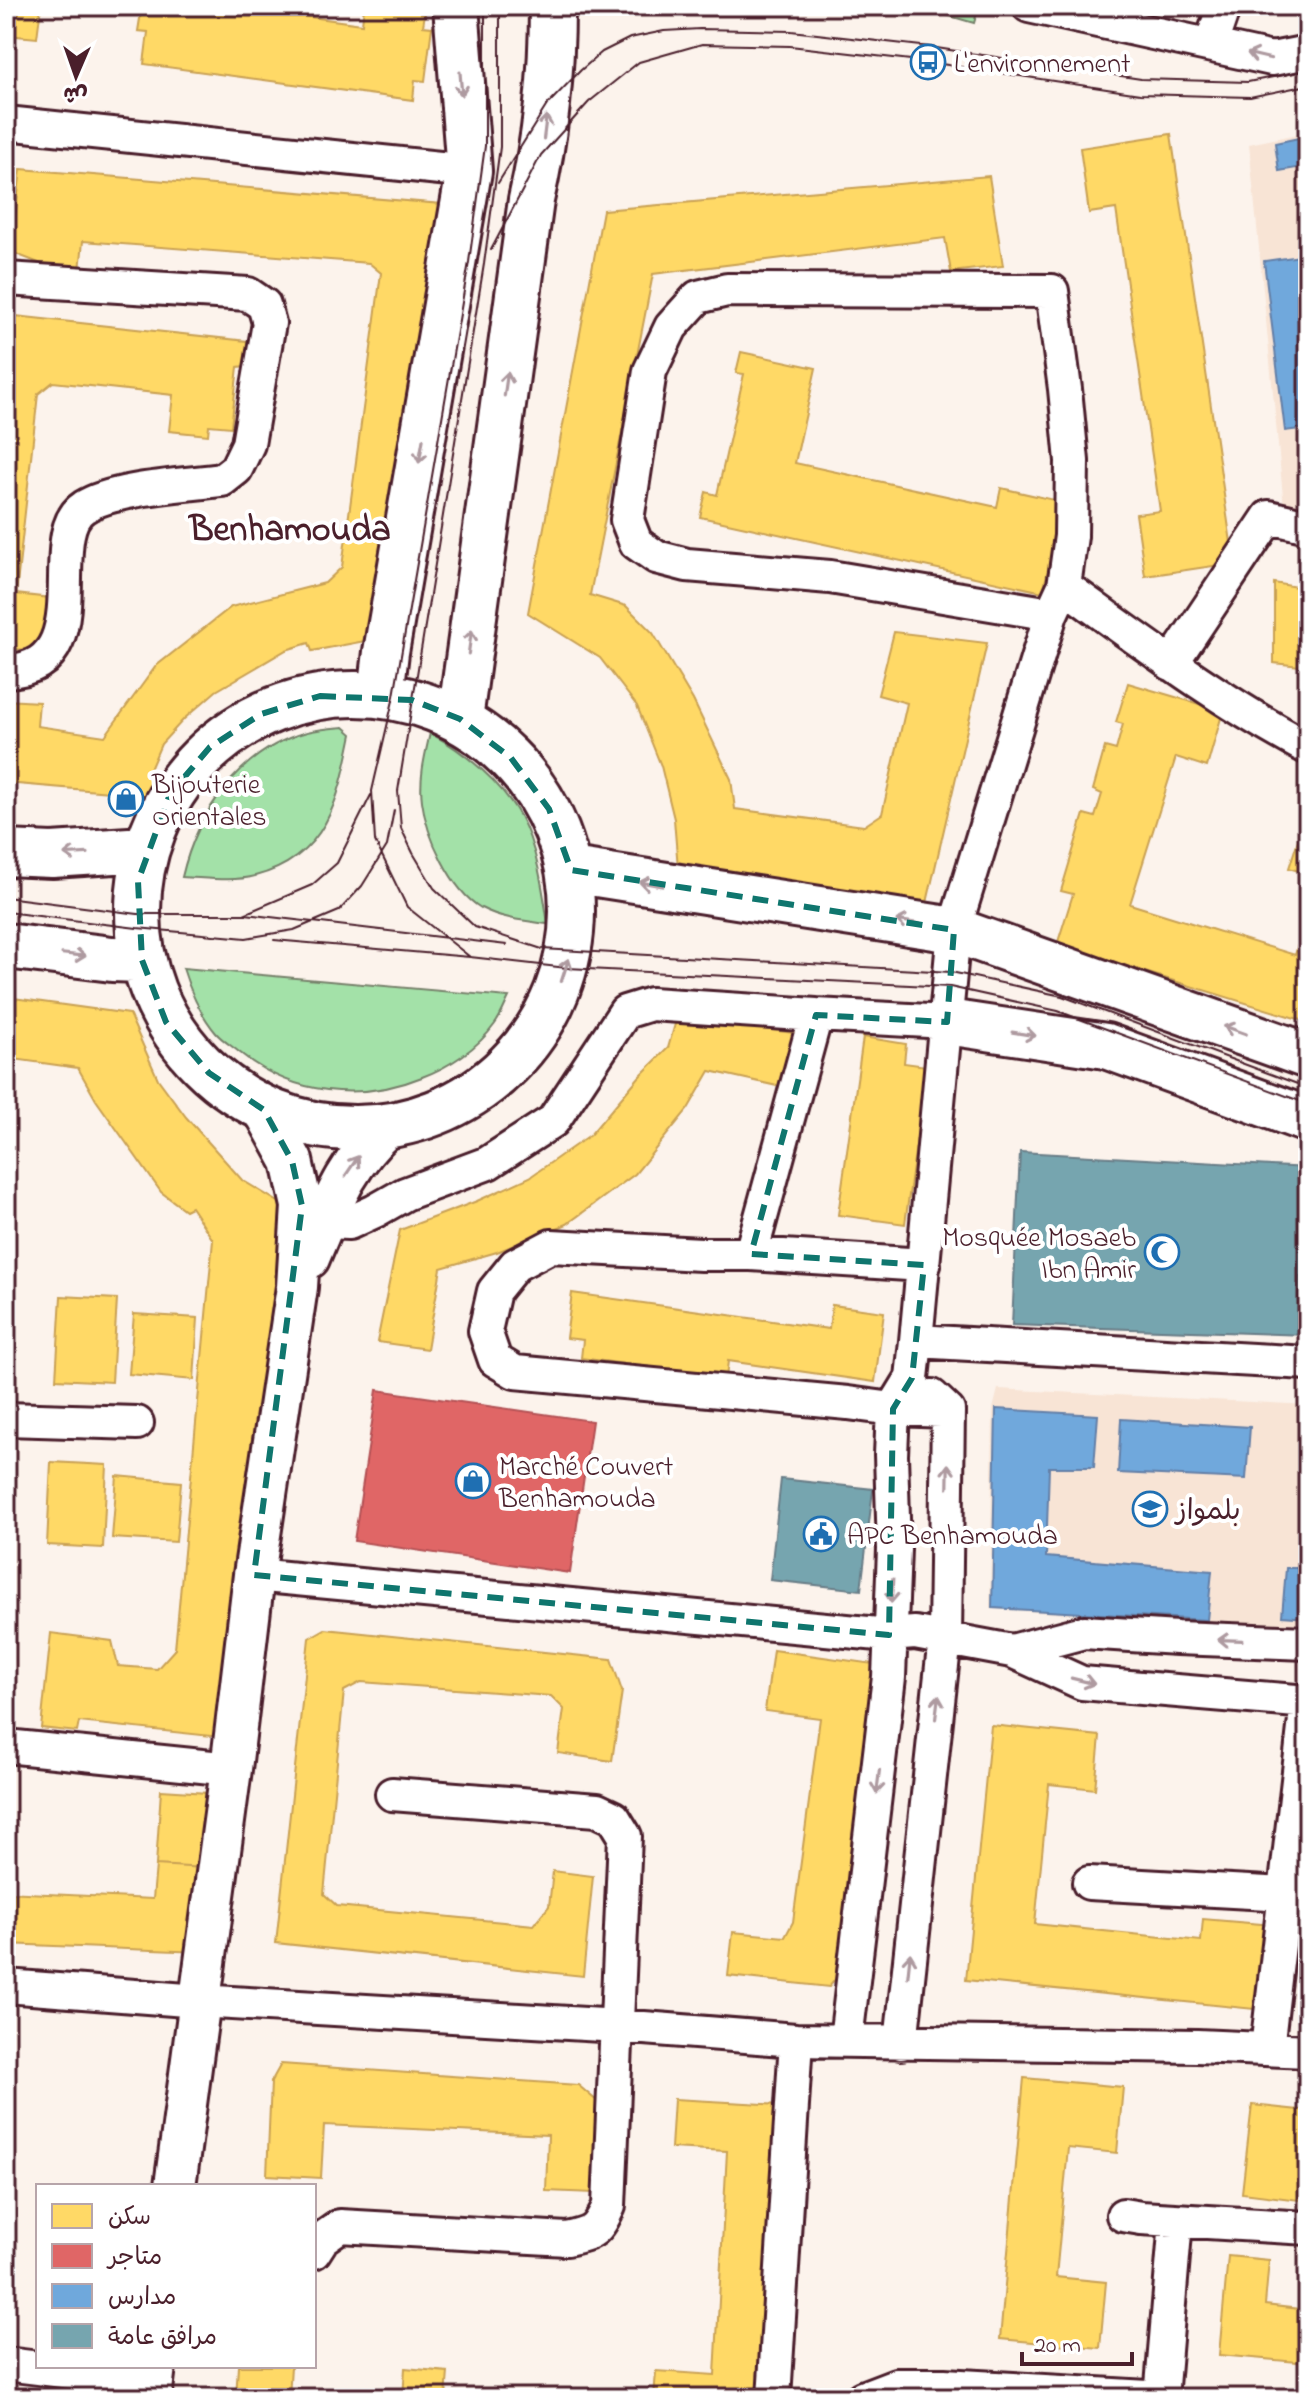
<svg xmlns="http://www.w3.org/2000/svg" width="1314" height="2404" font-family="'Indie Flower','Playpen Sans Arabic',sans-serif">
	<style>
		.built { fill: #f8e4d5 }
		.green { fill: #a3e1a8; stroke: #76806a; stroke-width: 2 }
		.homes { fill: #ffd966; stroke: #c9a154; stroke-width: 2 }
		.shops { fill: #e06666; stroke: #b35154; stroke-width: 2 }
		.schools { fill: #6fa8dc; stroke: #647fa7; stroke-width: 2 }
		.public { fill: #76a5af; stroke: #697d87; stroke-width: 2 }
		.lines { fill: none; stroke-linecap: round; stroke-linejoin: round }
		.minor-casing { stroke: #4a1f2b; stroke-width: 38 }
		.tertiary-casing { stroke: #4a1f2b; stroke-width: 46 }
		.secondary-casing { stroke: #4a1f2b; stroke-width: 50 }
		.minor { stroke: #fff; stroke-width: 32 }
		.tertiary { stroke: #fff; stroke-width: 40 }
		.secondary { stroke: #fff; stroke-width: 44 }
		.tram { stroke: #4a1f2b; stroke-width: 2 }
		.oneway { stroke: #ae9aa0 }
		.marked { fill: none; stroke: #0f766e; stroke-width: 6; stroke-dasharray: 16 10; stroke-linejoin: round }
		.labels { text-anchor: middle; stroke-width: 8; stroke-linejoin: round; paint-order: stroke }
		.poi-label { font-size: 28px; fill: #4a1f2b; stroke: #fff; text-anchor: start }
		.district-label { font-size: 36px; font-weight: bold; fill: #4a1f2b; stroke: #fff }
	</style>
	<rect width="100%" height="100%" fill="#fcf3ec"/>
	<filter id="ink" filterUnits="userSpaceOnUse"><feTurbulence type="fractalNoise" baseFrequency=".0125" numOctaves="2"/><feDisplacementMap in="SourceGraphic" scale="16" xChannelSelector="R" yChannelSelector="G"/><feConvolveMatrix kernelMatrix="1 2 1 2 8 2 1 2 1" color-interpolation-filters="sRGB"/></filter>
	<g filter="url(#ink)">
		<!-- built -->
		<path class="built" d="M1308,132V542L1287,538L1249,144Z
			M998,1389L1308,1405V1632L1207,1623L990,1609L993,1409Z"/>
		<!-- green -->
		<path class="green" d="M915,6H979L974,23Z
			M344,727L352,734C339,797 328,857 255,876C232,882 206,878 182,877C197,813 240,750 307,732C318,729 332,728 344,727Z
			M430,733C464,751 501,782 520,816C537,847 543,890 548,924C525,921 502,919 481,908C451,890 426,835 422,801C419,778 425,755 430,733Z
			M183,968L509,997C505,1005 501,1016 495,1024C478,1048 449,1067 422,1077C361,1102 291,1095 239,1052C232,1046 222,1040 216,1033C200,1014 190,991 183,968Z"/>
		<!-- homes -->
		<path class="homes" d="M6,6H41L37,38L6,35Z
			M142,6H230L362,24L364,6L426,7L423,26L432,27L425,81L415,80L413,100L144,64L148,32L138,31Z
			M1171,134L1234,563L1145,576L1136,514L1160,511L1116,209L1089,213L1080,148Z
			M21,169L454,205L381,638L312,651L309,643L286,650L216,691L184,719L161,744L148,774L155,783L144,795L6,783V700L39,702L37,726L105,736L156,666L231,607L325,583L342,567L381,273L369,263L83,241L80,271L49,267L11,252Z
			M989,176L1003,266L951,272L945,238L653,274L590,595L626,606L653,633L693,700L731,779L735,809L864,826L882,814L907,703L878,695L894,632L987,643L926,907L678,868L674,819L661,766L637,706L600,658L528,613L603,210Z
			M6,315L247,341L245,366L238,367L231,427L209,425L208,435L169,431L173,395L53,382L38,394L16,594L50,598L44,652L6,648Z
			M741,352L816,368L795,463L997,507L1001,488L1063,502L1043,592L700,517L706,492L717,495L744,374L736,373Z
			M1274,583L1308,589V667L1274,663Z
			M1128,683L1223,711L1207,767L1176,757L1130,904L1295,955L1308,911V1022L1057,945L1073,894L1061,891L1084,814L1095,817L1102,794L1093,790L1105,747L1116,750L1123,724L1116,722Z
			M1307,812H1308V874L1289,868Z
			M6,997L129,1014L158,1079L186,1117L242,1180L285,1206L230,1738L79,1722L77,1732L41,1728L51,1633L112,1641L118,1666L157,1669L175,1649L213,1240L191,1207L185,1210L161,1192L96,1100L78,1068L6,1058Z
			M677,1017L801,1034L786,1088L710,1071L688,1109L635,1174L567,1224L497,1252L441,1268L427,1349L377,1342L400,1230L477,1201L530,1177L590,1135L639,1077L668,1048Z
			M863,1037L906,1044L904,1063L927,1066L905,1224L838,1215Z
			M572,1293L829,1329L832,1305L884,1312L875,1382L728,1361L726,1378L581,1358L583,1340L566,1338Z
			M61,1296L117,1299L112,1382L56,1379Z
			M134,1314L198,1318L194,1380L129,1374Z
			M51,1462L107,1465L103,1548L47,1545Z
			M117,1476L181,1482L176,1542L112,1538Z
			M325,1629L611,1659L622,1691L612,1761L558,1753L564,1709L551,1696L361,1682L344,1691L324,1894L337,1906L534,1925L549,1906L553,1871L593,1876L583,1976L276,1943L309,1638Z
			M773,1650L881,1665L853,1958L829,1987L728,1976L733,1932L785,1937L793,1922L820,1718L765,1711Z
			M991,1725L1100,1736L1095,1789L1049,1784L1035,1924L1201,1941L1203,1919L1273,1925L1264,2010L966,1980Z
			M161,1790L208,1793L204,1868L156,1865Z
			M156,1865L204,1868L200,1952L6,1944V1892L153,1899Z
			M281,2064L578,2085L598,2102L594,2193L546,2191L548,2135L324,2125L321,2178L267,2175L271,2082Z
			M1024,2078L1123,2087L1117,2153L1068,2148L1056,2277L1106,2282L1100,2348L1000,2339Z
			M674,2099L782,2105L766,2398H654L656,2371L715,2375L727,2151L671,2148Z
			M1252,2105L1308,2111V2175L1301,2174L1299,2200L1242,2193Z
			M1228,2256L1269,2260L1265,2305L1308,2310V2363L1219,2355Z
			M238,2366H291L289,2398H236Z
			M405,2368L448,2372L446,2398H403Z"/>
		<!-- shops -->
		<path class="shops" d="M377,1390L592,1421L570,1573L354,1541Z"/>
		<!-- schools -->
		<path class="schools" d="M1308,136V166L1279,171L1275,143Z
			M1308,255V428L1285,431L1264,261Z
			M996,1409L1098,1415L1094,1467H1049L1046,1557L1212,1571L1207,1620L992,1608Z
			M1121,1419L1250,1427L1246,1479L1118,1473Z
			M1286,1568H1308V1618L1282,1616Z"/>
		<!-- public -->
		<path class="public" d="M1020,1152L1308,1168V1207H1303L1302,1227H1308V1277L1300,1276L1298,1309L1308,1310V1335L1012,1325Z
			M781,1479L873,1489L861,1590L770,1580Z"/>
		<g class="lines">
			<!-- minor casing -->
			<g class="minor-casing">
				<path id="minor" d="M1029,6L1272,59L1308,52
					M1211,44L1224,6
					M6,123L469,171
					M6,279L248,294L264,305L269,323L248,444L236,469L222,480C185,485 113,488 84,507C39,535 103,668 6,671
					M1064,586C1143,643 1221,702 1308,748
					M1171,664L1269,517L1308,526
					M947,1022L816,1015L751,1254H701L551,1246L515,1265L494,1291L485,1331L495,1360L515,1372L848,1403L893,1409L948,1411
					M325,1222L349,1223L375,1211L405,1194L488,1163L553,1121L625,1012L651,1004L816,1015
					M751,1254L924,1265
					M916,1341L1308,1363
					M6,1419L137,1423
					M254,1575L889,1635L915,1633L1012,1651L1082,1683L1308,1702
					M1012,1651L1084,1632L1177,1638L1308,1643
					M6,1746L231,1769
					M1089,1883L1285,1894
					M6,1986L199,2001L619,2026L796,2040L1197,2046L1308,2051
					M846,2040L889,1677L894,1549L891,1455L893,1409L912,1378L916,1341L954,930L1051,614L1064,586L1071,536L1072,461L1065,389L1052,291L727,290L698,297L671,327L650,371L627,520L636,543L656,557L687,565L830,577L1051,614
					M901,2043L945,1638L948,1411L932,1396
					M1267,2049L1307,1702
					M1123,2215L1141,2218L1308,2228
					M314,2252L323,2238L340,2226L567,2239C595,2233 597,2231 609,2206L625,1836L614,1818L597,1810L392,1794
					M6,2364L153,2382
					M774,2398L796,2040
					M862,2398L896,2385H944L1165,2398
					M1161,2398L1176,2221"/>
			</g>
			<!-- tertiary casing -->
			<g class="tertiary-casing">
				<path id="tertiary" d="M309,1258C332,1205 344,1166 388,1126
					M175,2186L231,1769L254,1575L297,1287L302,1206L292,1161L264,1110
					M151,2398L155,2366"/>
			</g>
			<!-- secondary casing -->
			<g class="secondary-casing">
				<path id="secondary" d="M138 911a217 217 0 1 1 434 0a217 217 0 1 1-434 0Z
					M381,694L386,652L469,171L456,6
					M460,719L531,200C546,136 552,71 552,6
					M6,853L52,855L145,849
					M571,870L954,930L1308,1056
					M6,946L112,959L142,960
					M947,1022L1106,1046L1308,1120"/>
			</g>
			<!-- minor -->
			<use href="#minor" class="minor"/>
			<!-- tertiary -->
			<use href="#tertiary" class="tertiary"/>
			<!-- secondary -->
			<use href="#secondary" class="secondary"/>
			<!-- tram -->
			<path class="tram" d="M485,6V146L469,262L394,696L372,791L375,841L407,907L470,957L567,968L950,987L1058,1011L1308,1104
				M500,6V147L484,264L398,791L401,828L413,853L434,888L475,927L542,949L951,972L1062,996L1308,1088
				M498,183L547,105L581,70L602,52L630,38L664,31L700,29L791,31L930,47L1141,79L1248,82L1308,70
				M491,250L541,155L589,102L639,62L702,44L790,46L928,62L1140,94L1250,97L1308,85
				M6,897L138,914H244L312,885L337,863L371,795
				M6,912L137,928L246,938L294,930L339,911L362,886L387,846L394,810
				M245,914L507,945
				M274,940L470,957"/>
		</g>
		<!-- one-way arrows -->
		<defs><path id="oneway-shaft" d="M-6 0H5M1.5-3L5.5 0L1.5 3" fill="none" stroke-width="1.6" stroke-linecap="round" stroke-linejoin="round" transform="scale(2)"/></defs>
		<g class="oneway">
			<use href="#oneway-shaft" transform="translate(1259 56) rotate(-167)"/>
			<use href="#oneway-shaft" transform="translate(461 84) rotate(85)"/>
			<use href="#oneway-shaft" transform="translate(545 127) rotate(-83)"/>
			<use href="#oneway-shaft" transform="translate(506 384) rotate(-82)"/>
			<use href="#oneway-shaft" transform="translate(421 451) rotate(100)"/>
			<use href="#oneway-shaft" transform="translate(470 642) rotate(-82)"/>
			<use href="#oneway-shaft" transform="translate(76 854) rotate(177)"/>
			<use href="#oneway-shaft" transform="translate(651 884) rotate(-170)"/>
			<use href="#oneway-shaft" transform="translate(908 922) rotate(-171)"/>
			<use href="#oneway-shaft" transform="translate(74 955) rotate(6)"/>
			<use href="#oneway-shaft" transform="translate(565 970) rotate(-72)"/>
			<use href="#oneway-shaft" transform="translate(1235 1030) rotate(-160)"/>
			<use href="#oneway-shaft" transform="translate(1024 1034) rotate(9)"/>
			<use href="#oneway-shaft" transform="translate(352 1166) rotate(-56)"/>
			<use href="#oneway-shaft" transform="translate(948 1476) rotate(-89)"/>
			<use href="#oneway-shaft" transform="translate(892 1591) rotate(94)"/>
			<use href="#oneway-shaft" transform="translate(1230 1640) rotate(-178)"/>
			<use href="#oneway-shaft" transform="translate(1083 1681) rotate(14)"/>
			<use href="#oneway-shaft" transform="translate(937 1707) rotate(-83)"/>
			<use href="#oneway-shaft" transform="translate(878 1782) rotate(97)"/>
			<use href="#oneway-shaft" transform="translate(909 1965) rotate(-84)"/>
		</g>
	</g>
	<!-- marked area -->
	<path class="marked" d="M320,696L412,700L460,719L511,758L549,809L571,870L954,930L947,1022L816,1015L751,1254L924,1265L912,1378L893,1409L889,1635L254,1575L302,1206L292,1161L264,1110L209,1073L166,1022L142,960L138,881L170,794L210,747L261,714Z"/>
	<!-- icons -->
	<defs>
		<g id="bus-ring" transform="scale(1.8)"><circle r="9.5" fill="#fff" stroke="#1f6fb2" stroke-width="1.5"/><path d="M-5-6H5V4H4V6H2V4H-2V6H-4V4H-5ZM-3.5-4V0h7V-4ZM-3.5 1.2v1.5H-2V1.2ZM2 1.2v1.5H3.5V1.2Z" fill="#1f6fb2"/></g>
		<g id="shop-ring" transform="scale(1.8)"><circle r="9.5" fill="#fff" stroke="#1f6fb2" stroke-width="1.5"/><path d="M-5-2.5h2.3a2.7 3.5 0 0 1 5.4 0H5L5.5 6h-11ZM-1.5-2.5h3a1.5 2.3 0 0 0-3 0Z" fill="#1f6fb2"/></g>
		<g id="mosque-ring" transform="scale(1.8)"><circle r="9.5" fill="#fff" stroke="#1f6fb2" stroke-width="1.5"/><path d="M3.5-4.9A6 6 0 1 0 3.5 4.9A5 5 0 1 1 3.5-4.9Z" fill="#1f6fb2"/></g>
		<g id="school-ring" transform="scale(1.8)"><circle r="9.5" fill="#fff" stroke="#1f6fb2" stroke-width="1.5"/><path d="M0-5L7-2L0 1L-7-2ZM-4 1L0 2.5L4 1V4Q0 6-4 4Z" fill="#1f6fb2"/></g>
		<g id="civic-ring" transform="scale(1.8)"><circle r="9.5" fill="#fff" stroke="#1f6fb2" stroke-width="1.5"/><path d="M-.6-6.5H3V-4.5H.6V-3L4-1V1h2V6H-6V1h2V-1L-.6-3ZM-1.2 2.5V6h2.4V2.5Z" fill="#1f6fb2"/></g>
	</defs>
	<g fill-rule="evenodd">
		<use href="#bus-ring" x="928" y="62"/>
		<use href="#shop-ring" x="126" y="799"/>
		<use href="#mosque-ring" x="1162" y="1252"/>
		<use href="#shop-ring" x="473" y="1481"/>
		<use href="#school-ring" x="1150" y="1509"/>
		<use href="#civic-ring" x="821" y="1534"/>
	</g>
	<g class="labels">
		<!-- poi labels -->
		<g class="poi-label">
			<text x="954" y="72">L'environnement</text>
			<text x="152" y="793">Bijouterie<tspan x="152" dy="32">Orientales</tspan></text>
			<text x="1136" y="1246" text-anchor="end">Mosquée Mosaeb<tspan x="1136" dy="32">Ibn Amir</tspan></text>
			<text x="499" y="1475">Marché Couvert<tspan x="499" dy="32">Benhamouda</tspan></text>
			<text x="1176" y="1519">بلمواز</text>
			<text x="847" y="1544">APC Benhamouda</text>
		</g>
		<!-- district labels -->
		<g class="district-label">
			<text x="290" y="540">Benhamouda</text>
		</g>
	</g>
	<!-- margin -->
	<rect width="1314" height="2404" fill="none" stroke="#fff" stroke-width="32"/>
	<rect x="16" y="16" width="1282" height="2372" fill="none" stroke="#4a1f2b" stroke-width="3" filter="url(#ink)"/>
	<!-- legend -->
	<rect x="36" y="2184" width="280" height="184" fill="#ffffff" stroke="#b7a5aa" stroke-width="2"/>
	<rect x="52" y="2204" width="40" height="24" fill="#ffd966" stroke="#b7a5aa" stroke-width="2"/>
	<text x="108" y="2224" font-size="24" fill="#4a1f2b">سكن</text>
	<rect x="52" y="2244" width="40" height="24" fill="#e06666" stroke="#b7a5aa" stroke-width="2"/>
	<text x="108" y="2264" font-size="24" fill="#4a1f2b">متاجر</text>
	<rect x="52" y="2284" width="40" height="24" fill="#6fa8dc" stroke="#b7a5aa" stroke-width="2"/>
	<text x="108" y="2304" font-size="24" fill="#4a1f2b">مدارس</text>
	<rect x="52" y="2324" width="40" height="24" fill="#76a5af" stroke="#b7a5aa" stroke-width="2"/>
	<text x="108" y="2344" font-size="24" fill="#4a1f2b">مرافق عامة</text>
	<!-- north arrow -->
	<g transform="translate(76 76) rotate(182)" stroke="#ffffff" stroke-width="6" paint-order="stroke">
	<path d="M0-6L14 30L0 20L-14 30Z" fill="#4a1f2b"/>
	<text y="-12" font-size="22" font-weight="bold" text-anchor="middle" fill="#4a1f2b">ش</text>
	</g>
	<!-- scale -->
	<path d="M1022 2352v12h110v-12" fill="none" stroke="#4a1f2b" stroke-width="4"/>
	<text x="1034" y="2352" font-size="24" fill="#4a1f2b" stroke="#ffffff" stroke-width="6" paint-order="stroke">20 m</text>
</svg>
